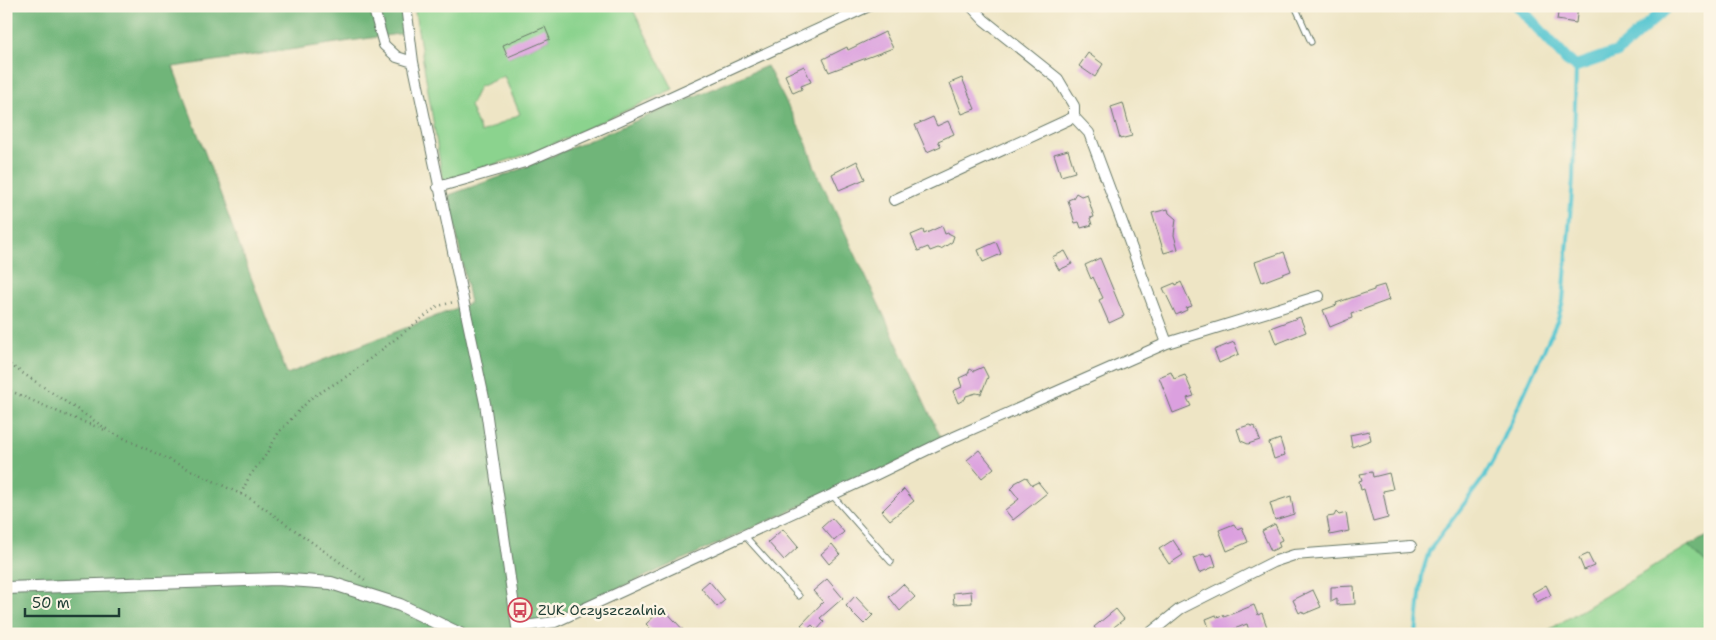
<svg xmlns="http://www.w3.org/2000/svg" width="1716" height="640" font-family="'Shantell Sans',sans-serif">
	<style>
		.green { fill: #8bd38e; stroke: #558861; fill-rule: evenodd }
		.forest { fill: #70b579; stroke: #487956 }
		.lines { fill: none; stroke-linecap: round; stroke-linejoin: round }
		.stream { stroke: #5ac7d2; stroke-width: 4 }
		.canal { stroke: #5ac7d2; stroke-width: 12 }
		.building { fill: #dba0df }
		.service-casing { stroke: #677867; stroke-width: 7 }
		.minor-casing { stroke: #677867; stroke-width: 12 }
		.tertiary-casing { stroke: #677867; stroke-width: 14 }
		.path { stroke: #677867; stroke-width: 2.5; stroke-dasharray: 1 4; stroke-linecap: butt }
		.service { stroke: #fff; stroke-width: 5 }
		.minor { stroke: #fff; stroke-width: 10 }
		.tertiary { stroke: #fff; stroke-width: 12 }
		.labels { text-anchor: middle; stroke-width: 5; stroke-linejoin: round; paint-order: stroke }
		.poi-label { font-size: 14px; fill: #1f3d34; stroke: #fcf5e5; text-anchor: start }
	</style>
	<rect width="100%" height="100%" fill="#fcf5e5"/>
	<filter id="ink" filterUnits="userSpaceOnUse"><feTurbulence type="fractalNoise" baseFrequency=".02" numOctaves="2"/><feDisplacementMap in="SourceGraphic" scale="10" xChannelSelector="R" yChannelSelector="G"/><feConvolveMatrix kernelMatrix="1 2 1 2 8 2 1 2 1" color-interpolation-filters="sRGB"/></filter>
	<filter id="wash" filterUnits="userSpaceOnUse"><feTurbulence type="fractalNoise" baseFrequency=".0096" numOctaves="4" result="noise"/><feDisplacementMap in="SourceGraphic" scale="20" xChannelSelector="R" yChannelSelector="G"/><feGaussianBlur stdDeviation="1.12" result="paint"/><feColorMatrix in="noise" values="0 0 0 0 0 0 0 0 0 0 0 0 0 0 0 0 0 1.4 0 .05"/><feComposite in="paint" operator="in"/></filter>
	<g filter="url(#wash)">
		<rect width="100%" height="100%" fill="#eee5c5"/>
		<!-- green -->
		<path class="green" d="M414,6H631L673,89L540,150L443,181ZM545,28L550,39L508,57ZM504,76L520,114L481,133L470,106L479,87Z
			M1688,546L1710,567V634H1542Z"/>
		<!-- forest -->
		<path class="forest" d="M6,6H401L405,33L173,67L287,374L470,303L449,195L511,173L767,66L805,139L815,168L943,442L522,632V634H6Z
			M1710,535V567L1688,546Z"/>
		<g class="lines">
			<!-- stream -->
			<path class="stream" d="M1416,634L1422,574L1429,551L1484,477L1497,453L1558,319L1563,301L1573,179L1576,66"/>
			<!-- canal -->
			<path class="canal" d="M1518,6L1567,60L1576,66L1617,52L1668,6"/>
		</g>
		<g id="blocks">
			<!-- building -->
			<path class="building" d="M1559,6H1578L1576,23L1557,20Z
				M545,27L550,39L508,57L503,45Z
				M885,32L893,48L829,72L823,59L847,47L848,50Z
				M1088,53L1103,64L1095,77L1079,66Z
				M804,66L811,82L801,86L802,89L793,93L785,75Z
				M962,78L975,109L962,114L950,83Z
				M1123,103L1132,136L1120,139L1111,107Z
				M933,117L937,126L948,121L954,134L938,141L941,146L927,152L915,125Z
				M1068,150L1075,172L1061,176L1054,154Z
				M857,161L865,179L839,190L832,174Z
				M1076,193L1081,196L1087,194L1094,217L1090,218L1092,225L1081,228L1079,222L1075,223L1068,200L1073,198Z
				M1168,209L1169,213L1176,219L1174,235L1178,249L1164,253L1152,213Z
				M942,226L945,234L948,233L954,236L952,242L941,249L938,248L930,251L928,247L918,251L911,235L923,230L924,234Z
				M996,242L1001,254L983,262L978,250Z
				M1065,251L1072,264L1059,270L1052,257Z
				M1284,252L1291,271L1262,282L1255,262Z
				M1100,258L1124,316L1109,323L1099,300L1103,298L1093,277L1091,279L1085,265Z
				M1181,282L1192,306L1186,308L1187,310L1176,315L1163,288L1175,283L1176,285Z
				M1384,285L1389,300L1351,314L1352,318L1330,327L1323,310L1337,305L1336,303L1374,290V288Z
				M1300,317L1306,332L1276,344L1270,328Z
				M1234,342L1239,354L1219,363L1214,350Z
				M983,367L988,377L981,394L976,393L966,396L965,399L958,403L953,391L962,387L959,378L968,374L970,369L974,371Z
				M1171,372L1174,379L1185,375L1194,396L1187,398L1191,406L1173,413L1159,377Z
				M1249,425L1255,427L1260,440L1248,444L1241,441L1237,429Z
				M1369,431L1371,440L1352,447L1350,435Z
				M1280,439L1285,455L1274,459L1269,443Z
				M979,450L994,468L982,478L967,460Z
				M1372,472L1373,477L1389,473L1393,489L1383,491L1388,518L1373,522L1364,489L1361,490L1359,481L1362,480L1360,474Z
				M1026,477L1032,485L1038,482L1047,493L1013,520L1005,510L1019,499L1011,489L1014,486L1015,483Z
				M904,489L914,501L890,520L882,511Z
				M1291,496L1294,514L1275,520L1270,503Z
				M1336,512L1339,515L1346,513L1349,531L1330,535L1327,517L1334,516Z
				M832,518L844,532L834,541L822,527Z
				M1234,524L1237,529L1242,527L1248,542L1227,551L1219,530Z
				M1275,524L1282,540L1278,542L1280,547L1271,551L1262,531Z
				M783,529L798,547L784,560L768,542Z
				M1173,540L1183,555L1169,564L1159,549Z
				M832,544L840,554L829,564L821,554Z
				M1204,554L1206,557L1212,554L1216,566L1199,573L1193,558Z
				M1588,554L1594,566L1584,570L1579,558Z
				M827,579L843,598L820,618L824,622L817,630L812,625L806,630L801,625L823,602L813,591Z
				M709,581L725,600L717,607L701,588Z
				M903,584L915,597L900,611L889,597Z
				M1546,585L1551,595L1537,602L1532,593Z
				M1354,586L1355,604L1337,605V599L1331,602V587Z
				M1313,590L1321,607L1304,614L1302,611L1299,613L1293,600Z
				M971,591L972,603L954,604L953,593Z
				M855,596L873,615L864,624L846,606Z
				M1254,605L1258,615L1262,613L1267,627L1250,634L1247,624L1229,631L1230,634H1211L1206,619L1216,615L1217,617L1223,615L1224,617Z
				M663,608L687,634H656L646,624Z
				M1116,609L1124,619L1114,627L1119,634H1099L1094,627Z"/>
		</g>
	</g>
	<g filter="url(#ink)">
		<use href="#blocks" fill-opacity="0" stroke="#677867" stroke-width="1"/>
		<g class="lines">
			<!-- service casing -->
			<g class="service-casing">
				<path id="service" d="M1295,6L1311,42
					M832,495L891,562
					M744,535L799,596"/>
			</g>
			<!-- minor casing -->
			<g class="minor-casing">
				<path id="minor" d="M373,6L384,45L397,57L413,62
					M406,6L413,62L485,403L517,627L519,632
					M971,6L984,20L1058,79L1074,106V117
					M438,187L525,162L605,127L869,6
					M894,200L1074,117L1089,133L1167,343
					M517,627L555,622L873,476L943,442L1167,343L1319,296
					M1149,634L1180,609L1273,562L1294,555L1411,546"/>
			</g>
			<!-- tertiary casing -->
			<g class="tertiary-casing">
				<path id="tertiary" d="M6,588L277,579L331,583L400,605L460,634"/>
			</g>
			<!-- path -->
			<path class="path" d="M6,362L111,432L251,499L365,580
				M6,389L63,414L105,430
				M241,494L249,477L265,456L279,432L311,398L349,375L438,306L454,302"/>
			<!-- service -->
			<use href="#service" class="service"/>
			<!-- minor -->
			<use href="#minor" class="minor"/>
			<!-- tertiary -->
			<use href="#tertiary" class="tertiary"/>
		</g>
	</g>
	<!-- icons -->
	<defs>
		<g id="bus-ring" transform="scale(1.25)"><circle r="9.5" fill="#fcf5e5" stroke="#d1495b" stroke-width="1.5"/><path d="M-5-6H5V4H4V6H2V4H-2V6H-4V4H-5ZM-3.5-4V0h7V-4ZM-3.5 1.2v1.5H-2V1.2ZM2 1.2v1.5H3.5V1.2Z" fill="#d1495b"/></g>
	</defs>
	<g fill-rule="evenodd">
		<use href="#bus-ring" x="520" y="610"/>
	</g>
	<g class="labels">
		<!-- poi labels -->
		<g class="poi-label">
			<text x="538" y="615">ZUK Oczyszczalnia</text>
		</g>
	</g>
	<!-- margin -->
	<rect width="1716" height="640" fill="none" stroke="#fcf5e5" stroke-width="25"/>
	<!-- scale -->
	<path d="M25 608v8h94v-8" fill="none" stroke="#1f3d34" stroke-width="2.5"/>
	<text x="32" y="608" font-size="15" fill="#1f3d34" stroke="#fcf5e5" stroke-width="4" paint-order="stroke">50 m</text>
</svg>
